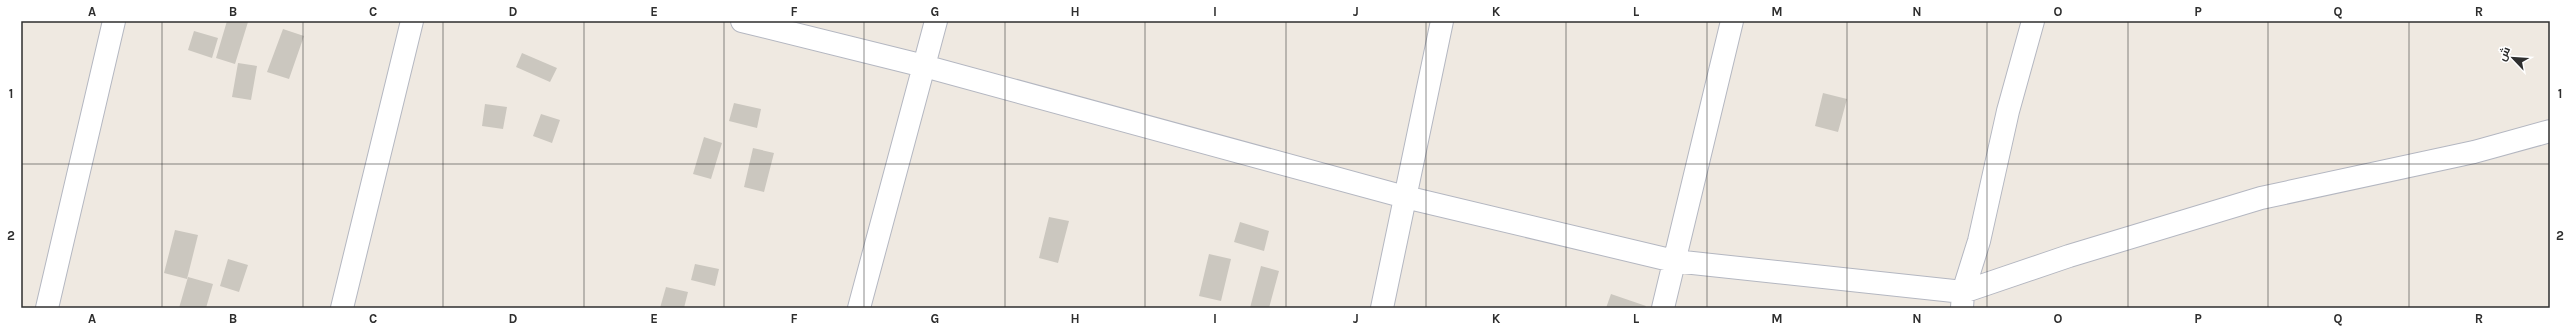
<svg xmlns="http://www.w3.org/2000/svg" width="2571" height="329" font-family="Karla,Cairo,sans-serif">
	<style>
		.building { fill: #cbc7bf }
		.lines { fill: none; stroke-linecap: round; stroke-linejoin: round }
		.minor-casing { stroke: #b4b7c1; stroke-width: 24 }
		.minor { stroke: #fff; stroke-width: 22 }
		.grid { fill: none; stroke: #2e2e2e; stroke-width: 1; stroke-opacity: 0.55 }
		.neatline { fill: none; stroke: #2e2e2e; stroke-width: 1.5 }
		.grid-label { font-size: 13px; text-anchor: middle; font-weight: bold; fill: #2e2e2e }
	</style>
	<rect width="100%" height="100%" fill="#efe9e1"/>
	<!-- building -->
	<path class="building" d="M227,21L248,22L235,64L216,58Z
		M283,29L304,36L289,79L267,72Z
		M194,31L218,38L212,58L188,50Z
		M522,53L557,68L550,82L516,67Z
		M238,63L257,66L251,100L232,97Z
		M1823,93L1847,99L1838,132L1815,126Z
		M734,103L761,109L757,128L729,121Z
		M485,104L507,107L503,129L482,126Z
		M541,114L560,120L552,143L533,136Z
		M704,137L722,143L711,179L693,174Z
		M753,148L774,153L764,192L744,187Z
		M1049,217L1069,221L1058,263L1039,258Z
		M1240,222L1269,231L1264,251L1234,242Z
		M175,230L198,235L187,279L164,273Z
		M1209,254L1231,259L1221,301L1199,296Z
		M228,259L248,265L239,292L220,286Z
		M695,264L719,269L715,286L691,280Z
		M1261,266L1279,271L1269,308H1250Z
		M188,277L213,284L206,308H179Z
		M666,287L688,292L684,308H660Z
		M1611,294L1646,306L1645,308H1606Z"/>
	<g class="lines">
		<!-- minor casing -->
		<g class="minor-casing">
			<path id="minor" d="M742,21L924,66L1405,197L1674,261L1963,292L2069,256L2261,198L2474,152L2550,131
				M47,308L114,21
				M342,308L412,21
				M859,308L936,21
				M1382,308L1442,21
				M1663,308L1732,21
				M1962,308L1963,292L1979,241L2008,111L2033,21"/>
		</g>
		<!-- minor -->
		<use href="#minor" class="minor"/>
	</g>
	<!-- grid -->
	<path class="grid" d="M162,21V308M303,21V308M443,21V308M584,21V308M724,21V308M864,21V308M1005,21V308M1145,21V308M1286,21V308M1426,21V308M1566,21V308M1707,21V308M1847,21V308M1987,21V308M2128,21V308M2268,21V308M2409,21V308M21,164H2550"/>
	<!-- border -->
	<rect width="2571" height="329" fill="none" stroke="#ffffff" stroke-width="44"/>
	<!-- north arrow -->
	<g transform="translate(2513 58) rotate(295)" stroke="#ffffff" stroke-width="3" paint-order="stroke">
	<path d="M0-3L7 15L0 10L-7 15Z" fill="#2e2e2e"/>
	<text y="-6" font-size="11" font-weight="bold" text-anchor="middle" fill="#2e2e2e">ش</text>
	</g>
	<rect x="22" y="22" width="2527" height="285" class="neatline"/>
	<g class="grid-label">
		<text x="92" y="16">A</text>
		<text x="233" y="16">B</text>
		<text x="373" y="16">C</text>
		<text x="513" y="16">D</text>
		<text x="654" y="16">E</text>
		<text x="794" y="16">F</text>
		<text x="935" y="16">G</text>
		<text x="1075" y="16">H</text>
		<text x="1215" y="16">I</text>
		<text x="1356" y="16">J</text>
		<text x="1496" y="16">K</text>
		<text x="1636" y="16">L</text>
		<text x="1777" y="16">M</text>
		<text x="1917" y="16">N</text>
		<text x="2058" y="16">O</text>
		<text x="2198" y="16">P</text>
		<text x="2338" y="16">Q</text>
		<text x="2479" y="16">R</text>
		<text x="11" y="98">1</text>
		<text x="2560" y="98">1</text>
		<text x="11" y="240">2</text>
		<text x="2560" y="240">2</text>
		<text x="92" y="323">A</text>
		<text x="233" y="323">B</text>
		<text x="373" y="323">C</text>
		<text x="513" y="323">D</text>
		<text x="654" y="323">E</text>
		<text x="794" y="323">F</text>
		<text x="935" y="323">G</text>
		<text x="1075" y="323">H</text>
		<text x="1215" y="323">I</text>
		<text x="1356" y="323">J</text>
		<text x="1496" y="323">K</text>
		<text x="1636" y="323">L</text>
		<text x="1777" y="323">M</text>
		<text x="1917" y="323">N</text>
		<text x="2058" y="323">O</text>
		<text x="2198" y="323">P</text>
		<text x="2338" y="323">Q</text>
		<text x="2479" y="323">R</text>
	</g>
</svg>
